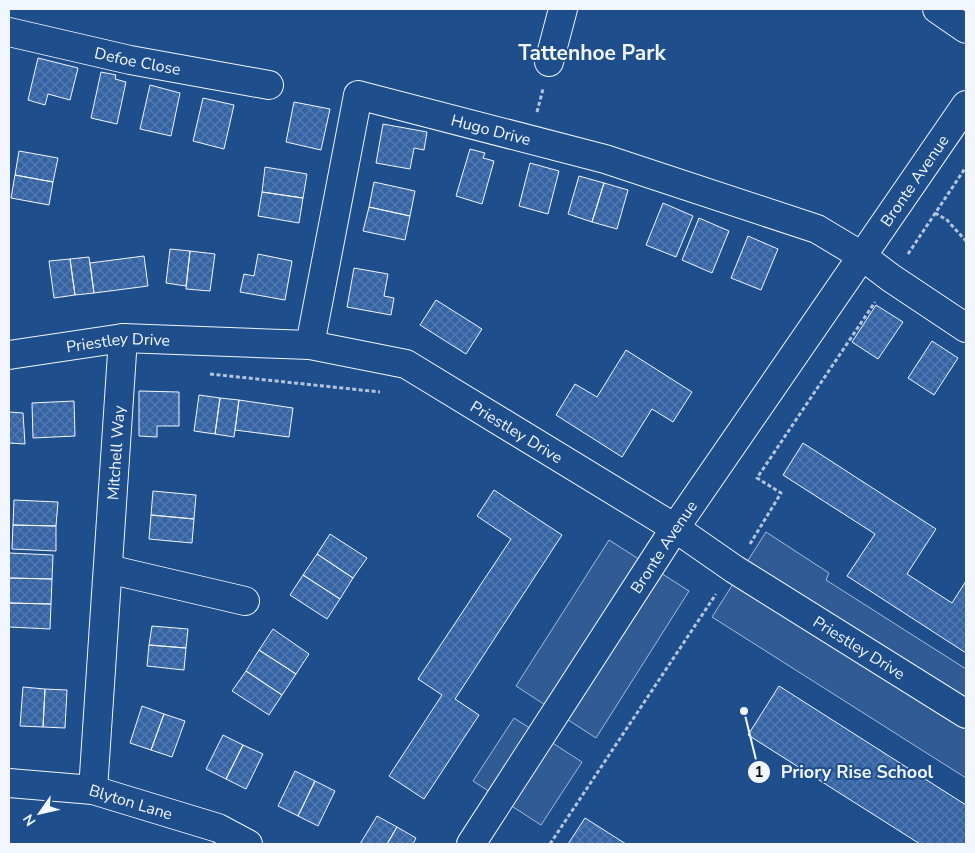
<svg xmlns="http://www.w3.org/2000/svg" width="975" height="853" font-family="'Nunito Sans',sans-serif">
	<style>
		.parking { fill: #305b95; stroke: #a8bbd7 }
		.building { fill: url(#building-cross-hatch); stroke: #f2f6ff }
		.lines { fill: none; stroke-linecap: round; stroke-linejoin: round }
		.minor-casing { stroke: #f2f6ff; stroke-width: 30 }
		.path { stroke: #b3c4dc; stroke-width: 3; stroke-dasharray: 4 2.5; stroke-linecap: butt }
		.minor { stroke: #1f4e8c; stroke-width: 28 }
		.labels { text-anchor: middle; stroke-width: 4; stroke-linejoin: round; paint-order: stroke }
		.street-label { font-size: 16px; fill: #f2f6ff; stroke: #1f4e8c }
		.district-label { font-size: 21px; font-weight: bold; fill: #f2f6ff; stroke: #1f4e8c }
		.leader { fill: none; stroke: #f2f6ff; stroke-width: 2 }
		.callout-dot { fill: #f2f6ff; stroke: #1f4e8c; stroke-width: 2 }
		.mark-label { font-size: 15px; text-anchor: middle; font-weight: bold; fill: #111 }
		.callout-label { font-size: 18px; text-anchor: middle; font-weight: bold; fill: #f2f6ff; stroke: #1f4e8c; stroke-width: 4; stroke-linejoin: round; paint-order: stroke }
	</style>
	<defs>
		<pattern id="building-cross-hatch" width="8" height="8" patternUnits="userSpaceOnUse" patternTransform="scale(1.25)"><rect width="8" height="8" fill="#3563a3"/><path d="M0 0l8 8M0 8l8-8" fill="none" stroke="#537ab1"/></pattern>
	</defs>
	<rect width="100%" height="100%" fill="#1f4e8c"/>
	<!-- parking -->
	<path class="parking" d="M766,532L829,573L826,580L966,669V778L712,617Z
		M609,540L689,591L596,738L516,686Z
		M514,718L582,762L541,825L473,781Z"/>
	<!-- building -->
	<path class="building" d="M38,58L78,68L70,100L48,94L45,105L28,100Z
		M101,72L116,75L115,79L126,82L117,124L91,118Z
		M150,85L180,93L171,136L140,129Z
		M203,98L234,105L224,149L193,141Z
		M294,102L330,109L321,150L286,142Z
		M383,124L427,132L424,150L414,148L410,169L376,163Z
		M470,149L485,153L483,158L494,161L482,204L456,196Z
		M19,151L58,158L53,182L15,175Z
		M530,163L559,171L548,214L519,206Z
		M265,167L307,174L303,198L262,192Z
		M15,175L53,182L49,205L11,198Z
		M579,176L604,183L592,222L568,214Z
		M374,182L415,191L410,216L369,207Z
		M604,183L628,190L617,229L592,222Z
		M262,192L303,198L299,223L258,216Z
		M663,203L693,216L676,257L646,245Z
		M369,207L410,216L405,240L363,231Z
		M699,218L729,231L712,273L682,260Z
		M748,236L778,249L761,290L731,278Z
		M170,249L190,251L186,286L166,283Z
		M190,251L215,254L210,291L186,289Z
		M258,254L292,261L285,300L240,292L244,274L254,276Z
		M144,256L148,286L94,293L90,263Z
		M89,257L94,293L75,295L70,259Z
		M70,259L75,295L54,298L49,261Z
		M354,268L388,274L384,296L394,298L391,315L347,307Z
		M436,300L482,329L466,354L420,325Z
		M876,305L903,322L878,359L852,342Z
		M932,341L958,358L934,395L908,378Z
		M626,350L692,392L673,422L652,409L622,457L556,415L575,384L597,397Z
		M139,391L179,392V426H157V437L139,436Z
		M199,395L220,398L215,434L194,431Z
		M220,398L239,400L234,437L215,434Z
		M239,400L293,408L289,437L235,430Z
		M74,401L75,436L33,438L32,403Z
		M9,412L23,413L25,444L9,443Z
		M803,443L936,529L907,574L952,603L966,581V653L847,576L875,534L783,475Z
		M494,490L562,535L455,699L479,715L424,799L389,776L442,695L418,679L511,539L477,516Z
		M153,491L196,495L194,519L151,515Z
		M14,500L58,502L56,526L13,525Z
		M151,515L194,519L192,543L149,539Z
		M13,525L56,526V551L12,549Z
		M330,534L367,558L353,578L317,554Z
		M9,553L53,555L52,579L9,578Z
		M317,554L353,578L340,599L303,575Z
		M303,575L340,599L327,619L290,595Z
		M9,578L52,579L51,604L9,603Z
		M9,603L51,604L50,629L9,627Z
		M152,626L188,629L186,648L149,645Z
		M273,629L309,654L296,674L259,650Z
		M149,645L186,648L184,670L147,666Z
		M259,650L296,674L282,695L246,671Z
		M246,671L282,695L269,715L232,691Z
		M779,686L966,805V844H920L748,735Z
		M23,687L45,689L43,727L20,726Z
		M45,689L67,690L65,728L43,727Z
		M142,706L164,714L151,750L130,743Z
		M164,714L185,721L172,757L151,750Z
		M223,735L243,745L226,779L206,769Z
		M243,745L263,754L246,789L226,779Z
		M295,771L315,781L298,816L278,806Z
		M315,781L335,791L318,826L298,816Z
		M377,816L397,827L387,844H360Z
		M585,818L626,844H568Z
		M397,827L416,838L413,844H387Z"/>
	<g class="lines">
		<!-- minor casing -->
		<g class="minor-casing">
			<g id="minor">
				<path d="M937,9L966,29"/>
				<path id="s1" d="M9,32L130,60L269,85"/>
				<path d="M549,62L563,9"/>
				<path id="s2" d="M310,345L358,95L605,159L817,229L862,256L891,278L966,328"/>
				<path id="s3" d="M9,355L123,338L310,345L406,364L675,528L734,569L966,714"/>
				<path d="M108,569L245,601"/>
				<path id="s4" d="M9,783L93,790L218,828L248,844"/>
				<path id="s5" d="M93,790L123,338"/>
				<path id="s6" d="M471,844L675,528L966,105"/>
			</g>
		</g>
		<!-- path -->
		<path class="path" d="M537,112L543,89
			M935,213L947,220L966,241
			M908,254L966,167
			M210,374L380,392
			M750,544L781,493L757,478L875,302
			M550,844L716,594"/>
		<!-- minor -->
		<use href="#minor" class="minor"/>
	</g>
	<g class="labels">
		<!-- street labels -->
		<g class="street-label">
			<text dy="6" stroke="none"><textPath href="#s1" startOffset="132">Defoe Close</textPath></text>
			<text dy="6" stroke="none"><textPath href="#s2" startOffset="392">Hugo Drive</textPath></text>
			<text dy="6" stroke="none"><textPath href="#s6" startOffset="798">Bronte Avenue</textPath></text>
			<text dy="6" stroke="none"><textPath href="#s3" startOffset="110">Priestley Drive</textPath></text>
			<text dy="6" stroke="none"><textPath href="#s3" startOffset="530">Priestley Drive</textPath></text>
			<text dy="6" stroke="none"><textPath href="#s5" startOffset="338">Mitchell Way</textPath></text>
			<text dy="6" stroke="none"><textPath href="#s6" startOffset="354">Bronte Avenue</textPath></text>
			<text dy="6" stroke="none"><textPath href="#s3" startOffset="935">Priestley Drive</textPath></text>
			<text dy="6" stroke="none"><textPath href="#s4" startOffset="124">Blyton Lane</textPath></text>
		</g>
		<!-- district labels -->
		<g class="district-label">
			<text x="592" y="60">Tattenhoe Park</text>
		</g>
	</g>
	<!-- callouts -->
	<path class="leader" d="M744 711L759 772"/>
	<g class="callout-dot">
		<circle cx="744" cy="711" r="5"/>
		<circle cx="759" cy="772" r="12"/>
	</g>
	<g class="mark-label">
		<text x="759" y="777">1</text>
	</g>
	<g class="callout-label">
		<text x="857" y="778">Priory Rise School</text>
	</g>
	<!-- border -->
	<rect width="975" height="853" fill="none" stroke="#f2f6ff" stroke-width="20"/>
	<!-- north arrow -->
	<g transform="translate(40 813) rotate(236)" stroke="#1f4e8c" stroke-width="4" paint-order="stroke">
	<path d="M0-4L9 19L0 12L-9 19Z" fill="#f2f6ff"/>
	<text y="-8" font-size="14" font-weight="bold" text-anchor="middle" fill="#f2f6ff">N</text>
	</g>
</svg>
